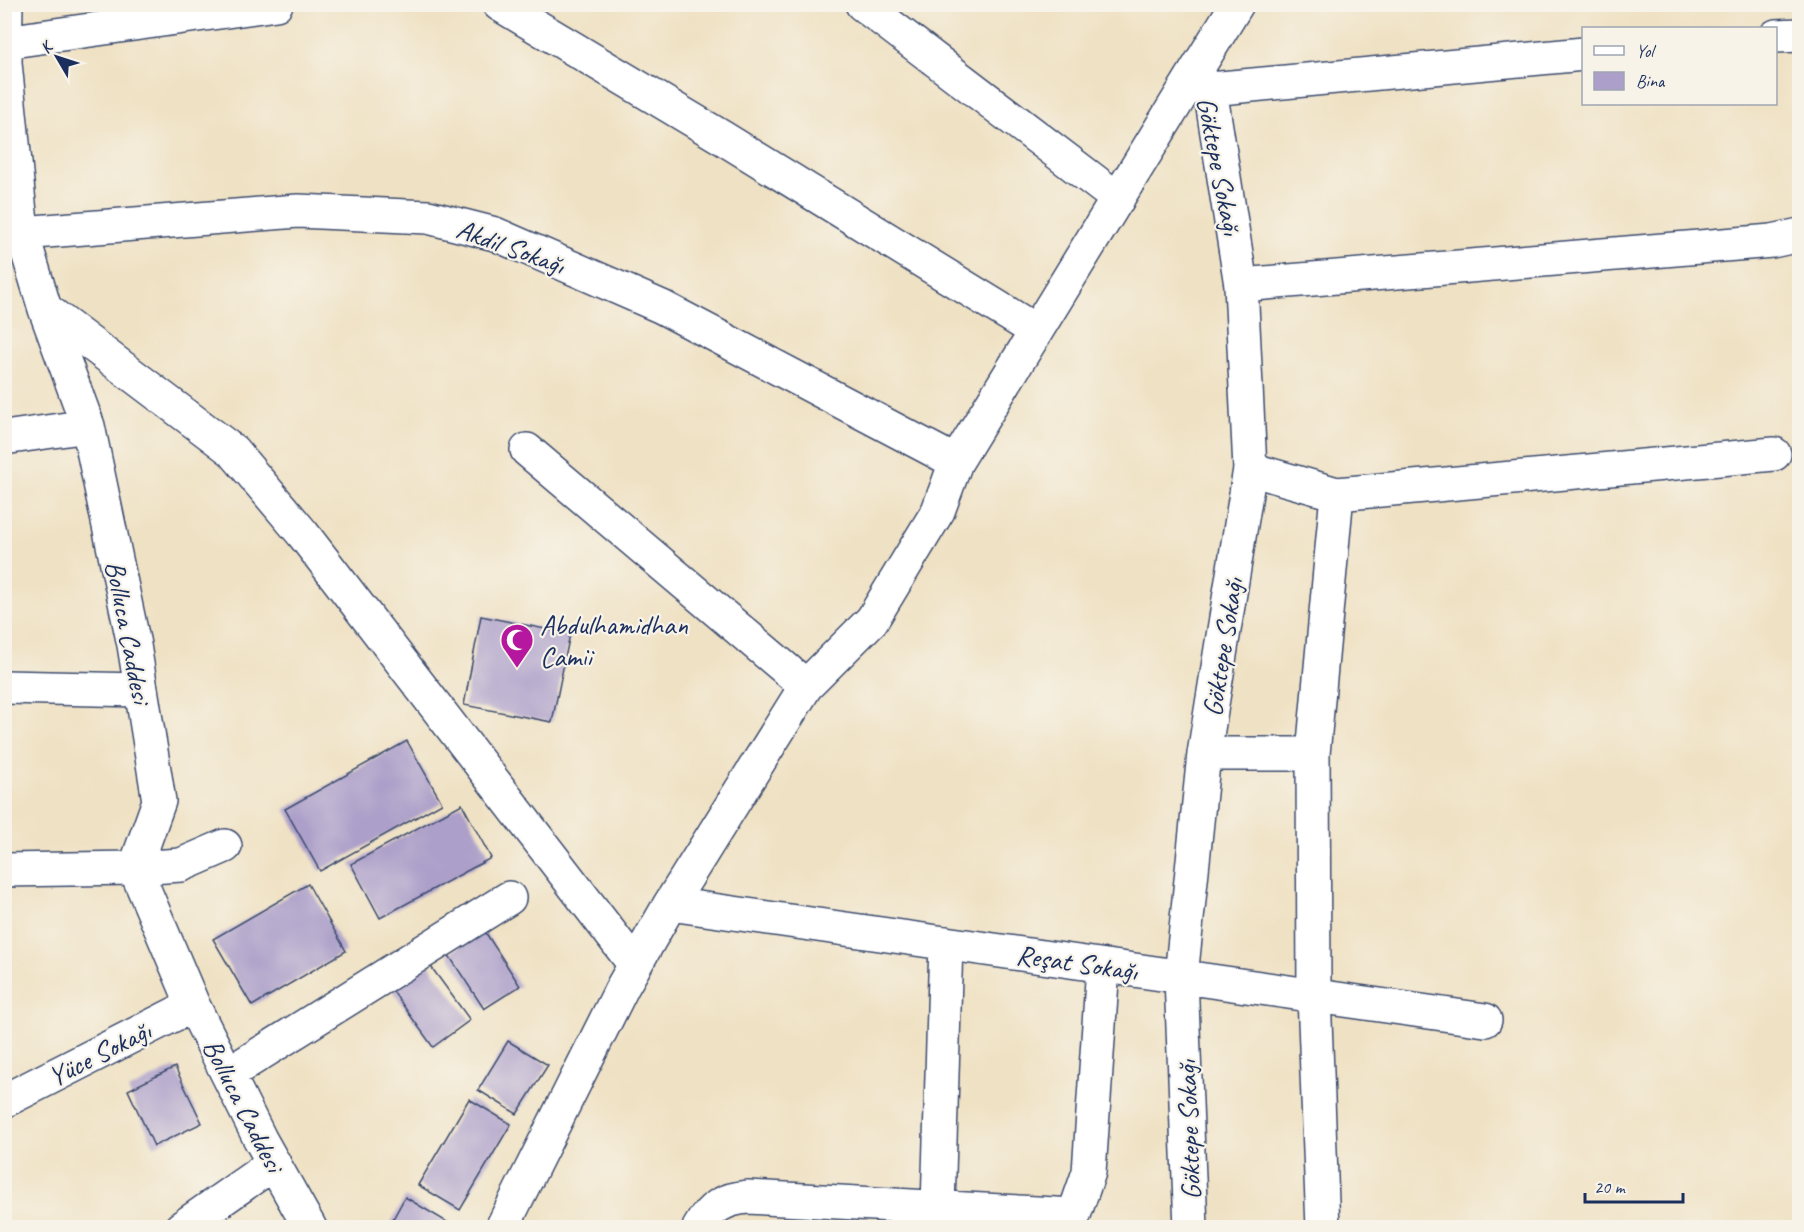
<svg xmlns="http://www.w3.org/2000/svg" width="1804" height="1232" font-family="Caveat,sans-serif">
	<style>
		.building { fill: #ac9fc9 }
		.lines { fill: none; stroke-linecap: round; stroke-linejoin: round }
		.street-casing { stroke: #3b4a6d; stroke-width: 36 }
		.street { stroke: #fff; stroke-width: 33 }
		.labels { text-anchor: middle; stroke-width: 4.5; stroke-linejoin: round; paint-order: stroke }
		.street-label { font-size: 28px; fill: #1b2f5e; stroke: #f7f3e8 }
		.poi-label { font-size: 28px; fill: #1b2f5e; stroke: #f7f3e8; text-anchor: start }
	</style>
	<rect width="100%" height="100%" fill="#f7f3e8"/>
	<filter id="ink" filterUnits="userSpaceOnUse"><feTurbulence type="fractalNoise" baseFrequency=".0167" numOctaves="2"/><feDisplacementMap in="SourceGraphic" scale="12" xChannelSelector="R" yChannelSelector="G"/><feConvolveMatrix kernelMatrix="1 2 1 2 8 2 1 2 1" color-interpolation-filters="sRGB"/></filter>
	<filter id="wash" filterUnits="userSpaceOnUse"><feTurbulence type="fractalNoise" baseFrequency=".008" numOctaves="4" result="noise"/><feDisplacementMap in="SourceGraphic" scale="24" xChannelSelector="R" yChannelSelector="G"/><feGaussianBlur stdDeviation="1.35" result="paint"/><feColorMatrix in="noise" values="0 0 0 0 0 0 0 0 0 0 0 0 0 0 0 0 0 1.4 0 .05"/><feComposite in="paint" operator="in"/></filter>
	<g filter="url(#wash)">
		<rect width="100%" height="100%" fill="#efe1c3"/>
		<g id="blocks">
			<!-- building -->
			<path class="building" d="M481,616L570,634L552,722L464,705Z
				M407,741L442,803L320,871L285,809Z
				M462,804L491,858L380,918L351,864Z
				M308,884L346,951L252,1006L213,939Z
				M484,930L520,986L484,1009L448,954Z
				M429,964L470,1020L433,1047L392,990Z
				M508,1041L548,1065L517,1114L478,1090Z
				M175,1067L202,1123L154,1146L128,1090Z
				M469,1099L511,1124L460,1210L418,1185Z
				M405,1197L452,1225L451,1228H388Z"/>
		</g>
	</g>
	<g filter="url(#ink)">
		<use href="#blocks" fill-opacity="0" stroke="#3b4a6d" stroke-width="1.5"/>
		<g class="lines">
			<!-- street casing -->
			<g class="street-casing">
				<path id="street" d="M6,4L5,63L22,233L45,309L88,426L134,645L159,801L135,868L193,1005L260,1139L310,1228
					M499,4L723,138L1036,331
					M862,4L1118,199
					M1776,36L1800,35
					M5,42L276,4
					M1210,89L1584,54
					M22,233L298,211L428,217L495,234L662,307L956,462
					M1241,285L1772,241L1800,235
					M45,309L233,451L303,534L635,965
					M4,438L88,426
					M527,450L806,686
					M1250,469L1337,494L1774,454
					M4,687L141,690
					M1204,754H1313
					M4,870L135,868L181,865L225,846
					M670,904L1485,1020
					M228,1074L509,898
					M4,1101L193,1005
					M938,1207L946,943
					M181,1228L274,1163
					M502,1228L623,986L670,904L806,686L872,620L938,511L956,462L1237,4
					M699,1228C710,1207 725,1199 748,1197L1074,1215L1089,1172L1103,966
					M1191,1228L1181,977L1204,754L1250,469L1241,285L1210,89L1193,78
					M1323,1228L1314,995L1313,754L1337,494"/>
			</g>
			<!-- street -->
			<use href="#street" class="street"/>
		</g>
	</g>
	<!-- icons -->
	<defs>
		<g id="mosque-pin" transform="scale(1.725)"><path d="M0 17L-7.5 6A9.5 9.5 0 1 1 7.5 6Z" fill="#b5179e" stroke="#f7f3e8"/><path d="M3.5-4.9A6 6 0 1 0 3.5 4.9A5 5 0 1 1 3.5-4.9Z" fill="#fff"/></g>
	</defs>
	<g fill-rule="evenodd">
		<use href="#mosque-pin" x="517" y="640"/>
	</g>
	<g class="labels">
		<!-- street labels -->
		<g class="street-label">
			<text transform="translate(1220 166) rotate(79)" y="10">Göktepe Sokağı</text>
			<text transform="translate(511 246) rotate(20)" y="10">Akdil Sokağı</text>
			<text transform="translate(129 632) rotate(79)" y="10">Bolluca Caddesi</text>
			<text transform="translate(1222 647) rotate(-81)" y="10">Göktepe Sokağı</text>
			<text transform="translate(1077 962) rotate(8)" y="10">Reşat Sokağı</text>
			<text transform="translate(99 1053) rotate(-27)" y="10">Yüce Sokağı</text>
			<text transform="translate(244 1105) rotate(63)" y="10">Bolluca Caddesi</text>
			<text transform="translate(1188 1130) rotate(-92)" y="10">Göktepe Sokağı</text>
		</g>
		<!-- poi labels -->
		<g class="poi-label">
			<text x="540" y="634">Abdulhamidhan<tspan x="540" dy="32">Camii</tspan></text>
		</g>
	</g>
	<!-- margin -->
	<rect width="1804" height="1232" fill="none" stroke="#f7f3e8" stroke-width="24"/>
	<!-- legend -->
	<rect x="1582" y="27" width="195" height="78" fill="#f7f3e8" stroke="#9fa5b1" stroke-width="1.5"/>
	<rect x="1594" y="46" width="30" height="9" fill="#ffffff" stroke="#9fa5b1" stroke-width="1.5"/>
	<text x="1636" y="57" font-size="18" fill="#1b2f5e">Yol</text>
	<rect x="1594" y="72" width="30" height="18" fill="#ac9fc9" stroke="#9fa5b1" stroke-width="1.5"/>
	<text x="1636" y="87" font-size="18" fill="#1b2f5e">Bina</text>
	<!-- north arrow -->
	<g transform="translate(57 57) rotate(309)" stroke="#f7f3e8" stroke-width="4.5" paint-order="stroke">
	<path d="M0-4.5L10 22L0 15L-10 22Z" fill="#1b2f5e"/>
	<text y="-9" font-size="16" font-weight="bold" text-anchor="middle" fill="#1b2f5e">K</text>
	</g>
	<!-- scale -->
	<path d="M1585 1193v9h98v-9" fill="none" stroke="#1b2f5e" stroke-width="3"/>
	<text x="1594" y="1193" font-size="18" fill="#1b2f5e" stroke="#f7f3e8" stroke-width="4.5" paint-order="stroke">20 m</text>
</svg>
